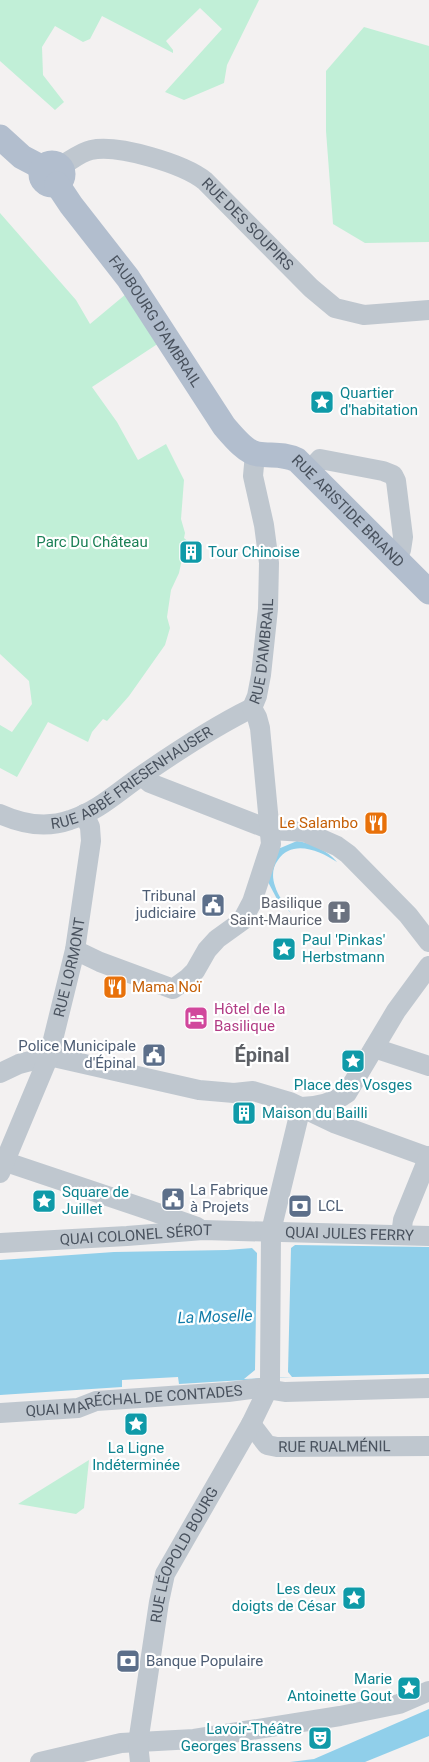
<svg xmlns="http://www.w3.org/2000/svg" width="429" height="1762" font-family="Roboto,sans-serif">
	<style>
		.green { fill: #c1efd7 }
		.water { fill: #90cfea }
		.pier { fill: #f3f1f1 }
		.lines { fill: none; stroke-linecap: round; stroke-linejoin: round }
		.minor { stroke: #bfc7cf; stroke-width: 20 }
		.major { stroke: #b2bece; stroke-width: 25 }
		.labels { text-anchor: middle; stroke-width: 4.5; stroke-linejoin: round; paint-order: stroke }
		.street-label { font-size: 15px; fill: #49525e; stroke: #fff }
		.culture-label { font-size: 15px; fill: #0d838f; stroke: #fff; text-anchor: start }
		.park-label { font-size: 15px; fill: #1a7f55; stroke: #fff }
		.food-label { font-size: 15px; fill: #c56008; stroke: #fff; text-anchor: end }
		.service-label { font-size: 15px; fill: #4e5e75; stroke: #fff; text-anchor: start }
		.worship-label { font-size: 15px; fill: #5b616d; stroke: #fff; text-anchor: end }
		.hotel-label { font-size: 15px; fill: #b23c85; stroke: #fff; text-anchor: start }
		.water-label { font-size: 16px; font-style: italic; fill: #117ca9; stroke: #fff }
		.district-label { font-size: 20px; font-weight: bold; fill: #5d6066; stroke: #fff }
	</style>
	<rect width="100%" height="100%" fill="#f3f1f1"/>
	<!-- green -->
	<path class="green" d="M0,0H259L227,65L224,83L184,100L165,92L222,29L200,8L166,41L173,50V53L102,16L90,39L83,42L55,26L42,47L43,75L64,102L55,110L0,61Z
		M364,27L429,46V242L365,243L333,224L326,131V71Z
		M0,213L76,300L90,324L126,294L159,343L92,387L117,422L138,460L166,444L184,480L181,519L185,533L184,538L198,550V557L194,561L182,559L179,573L171,590L167,617L170,628L165,645L129,696L107,721L103,719L92,732L88,742L48,722L17,777L0,768V725L12,732L32,704L29,681L0,654Z
		M89,1460L84,1508L76,1514L18,1504Z"/>
	<!-- water -->
	<path class="water" d="M297,841C311,843 328,851 337,862C319,850 292,839 278,860C272,868 272,877 275,886C278,896 285,905 291,913L277,899L268,882L278,849Z
		M295,1245L429,1247V1374L292,1377L179,1384L178,1377L122,1380V1387L0,1395V1260L114,1252L227,1250Z
		M429,1709V1736L365,1762H290L314,1759Z"/>
	<!-- pier -->
	<path class="pier" d="M264,1245H295L291,1248L288,1372L292,1377L244,1379L255,1370L257,1253L250,1246Z"/>
	<g class="lines">
		<!-- minor -->
		<g class="minor">
			<path id="s1" d="M61,166C70,161 81,152 91,150C118,144 184,164 205,181L311,288L335,308L364,315L429,310"/>
			<path d="M309,471L320,459L383,471L393,475L396,481L403,537L401,550L394,558"/>
			<path id="s2" d="M252,708L257,696L261,675L268,609L269,563L264,525L253,476L255,454"/>
			<path d="M142,776L150,783L271,830L305,832L337,846L348,854L408,915L429,942"/>
			<path id="s3" d="M0,814C22,824 47,828 70,820C97,812 119,791 141,776C177,751 213,727 252,708"/>
			<path d="M75,950L100,962L173,989L188,978L195,971L207,950L217,939L242,921L252,902L271,844L260,728L257,717L252,708"/>
			<path d="M374,1048L429,1066"/>
			<path d="M0,1073L19,1064L49,1056L199,1090L234,1093L253,1091L290,1102L334,1123L428,1157"/>
			<path d="M0,1160L149,1210L197,1227"/>
			<path id="s4" d="M0,1173L49,1056L75,950L91,841L90,827L84,814"/>
			<path d="M401,1235L403,1220L429,1156"/>
			<path id="s5" d="M0,1243L127,1236L203,1230L429,1236"/>
			<path id="s6" d="M0,1413L78,1408L96,1401L228,1392L260,1388L285,1392L429,1388"/>
			<path id="s7" d="M251,1424L267,1445L277,1447L429,1446"/>
			<path d="M40,1762L121,1743L194,1739L340,1716L399,1704L429,1691"/>
			<path id="s8" d="M140,1762L138,1743L159,1602L165,1574L251,1424L268,1389L270,1381L271,1231L301,1107C318,1107 333,1103 347,1093L396,1011L429,966"/>
		</g>
		<!-- major -->
		<g class="major">
			<path d="M0,137L22,157L43,168"/>
			<circle cx="52" cy="174" r="11"/>
			<path id="s9" d="M57,184L71,205L128,278L224,426C231,434 246,453 258,454C272,456 283,453 297,460L429,592"/>
		</g>
	</g>
	<!-- icons -->
	<defs>
		<g id="sight-square" transform="scale(1.25)"><rect x="-9" y="-9" width="18" height="18" rx="4" fill="#0f9aa8" stroke="#fff"/><path d="M0-6L1.8-2.2L6-1.7L2.9 1.2L3.7 5.4L0 3.3L-3.7 5.4L-2.9 1.2L-6-1.7L-1.8-2.2Z" fill="#fff"/></g>
		<g id="building-square" transform="scale(1.25)"><rect x="-9" y="-9" width="18" height="18" rx="4" fill="#0f9aa8" stroke="#fff"/><path d="M-4-6H4V6H1V3H-1V6H-4ZM-2.5-4.3h1.7v1.8h-1.7ZM.8-4.3h1.7v1.8H.8ZM-2.5-1h1.7V.8h-1.7ZM.8-1h1.7V.8H.8Z" fill="#fff"/></g>
		<g id="restaurant-square" transform="scale(1.25)"><rect x="-9" y="-9" width="18" height="18" rx="4" fill="#e8710a" stroke="#fff"/><path d="M-5-6h1v4h1v-4h1v4h1v-4h1v5L-1.5 .5V6h-2V.5L-5-1ZM5-6V6H3V1.5H1.5Q1.5-4 5-6Z" fill="#fff"/></g>
		<g id="civic-square" transform="scale(1.25)"><rect x="-9" y="-9" width="18" height="18" rx="4" fill="#5c6f8a" stroke="#fff"/><path d="M-.6-6.5H3V-4.5H.6V-3L4-1V1h2V6H-6V1h2V-1L-.6-3ZM-1.2 2.5V6h2.4V2.5Z" fill="#fff"/></g>
		<g id="church-square" transform="scale(1.25)"><rect x="-9" y="-9" width="18" height="18" rx="4" fill="#6b7280" stroke="#fff"/><path d="M-1.2-6h2.4v3.5h3.3v2.4h-3.3V6h-2.4V-.1h-3.3v-2.4h3.3Z" fill="#fff"/></g>
		<g id="hotel-square" transform="scale(1.25)"><rect x="-9" y="-9" width="18" height="18" rx="4" fill="#d1479c" stroke="#fff"/><path d="M-6-4.5h1.5V1H6V5H4.5V3h-9V5H-6ZM-4 0a1.8 1.8 0 1 1 3.6 0ZM.5 0V-2.5h3Q6-2.5 6 0Z" fill="#fff"/></g>
		<g id="bank-square" transform="scale(1.25)"><rect x="-9" y="-9" width="18" height="18" rx="4" fill="#5c6f8a" stroke="#fff"/><path d="M-6-4H6V4H-6ZM0-2.3a2.3 2.3 0 1 0 0 4.6a2.3 2.3 0 1 0 0-4.6Z" fill="#fff"/></g>
		<g id="theatre-square" transform="scale(1.25)"><rect x="-9" y="-9" width="18" height="18" rx="4" fill="#0f9aa8" stroke="#fff"/><path d="M-5-5.5Q0-4 5-5.5V0Q5 5 0 6Q-5 5-5 0ZM-3.3-2.5H-1v1.5H-3.3ZM1-2.5H3.3v1.5H1ZM-2.8 1Q0 5.5 2.8 1Z" fill="#fff"/></g>
	</defs>
	<g fill-rule="evenodd">
		<use href="#sight-square" x="322" y="402"/>
		<use href="#building-square" x="191" y="552"/>
		<use href="#restaurant-square" x="376" y="823"/>
		<use href="#civic-square" x="213" y="905"/>
		<use href="#church-square" x="339" y="912"/>
		<use href="#sight-square" x="284" y="949"/>
		<use href="#restaurant-square" x="115" y="987"/>
		<use href="#hotel-square" x="196" y="1018"/>
		<use href="#civic-square" x="154" y="1055"/>
		<use href="#sight-square" x="353" y="1061"/>
		<use href="#building-square" x="244" y="1113"/>
		<use href="#civic-square" x="173" y="1199"/>
		<use href="#sight-square" x="44" y="1201"/>
		<use href="#bank-square" x="300" y="1206"/>
		<use href="#sight-square" x="136" y="1424"/>
		<use href="#sight-square" x="354" y="1598"/>
		<use href="#bank-square" x="128" y="1661"/>
		<use href="#sight-square" x="409" y="1688"/>
		<use href="#theatre-square" x="320" y="1738"/>
	</g>
	<g class="labels">
		<!-- street labels -->
		<g class="street-label">
			<text dy="5" stroke="none"><textPath href="#s1" startOffset="215">RUE DES SOUPIRS</textPath></text>
			<text dy="5" stroke="none"><textPath href="#s9" startOffset="169">FAUBOURG D'AMBRAIL</textPath></text>
			<text dy="5" stroke="none"><textPath href="#s9" startOffset="451">RUE ARISTIDE BRIAND</textPath></text>
			<text dy="5" stroke="none"><textPath href="#s2" startOffset="58">RUE D'AMBRAIL</textPath></text>
			<text dy="5" stroke="none"><textPath href="#s3" startOffset="146">RUE ABBÉ FRIESENHAUSER</textPath></text>
			<text dy="5" stroke="none"><textPath href="#s4" startOffset="218">RUE LORMONT</textPath></text>
			<text dy="5" stroke="none"><textPath href="#s5" startOffset="350">QUAI JULES FERRY</textPath></text>
			<text dy="5" stroke="none"><textPath href="#s5" startOffset="136">QUAI COLONEL SÉROT</textPath></text>
			<text dy="5" stroke="none"><textPath href="#s6" startOffset="135">QUAI MARÉCHAL DE CONTADES</textPath></text>
			<text dy="5" stroke="none"><textPath href="#s7" startOffset="94">RUE RUALMÉNIL</textPath></text>
			<text dy="5" stroke="none"><textPath href="#s8" startOffset="215">RUE LÉOPOLD BOURG</textPath></text>
		</g>
		<!-- culture labels -->
		<g class="culture-label">
			<text x="340" y="398">Quartier<tspan x="340" dy="17">d'habitation</tspan></text>
			<text x="208" y="557">Tour Chinoise</text>
			<text x="302" y="945">Paul 'Pinkas'<tspan x="302" dy="17">Herbstmann</tspan></text>
			<text x="353" y="1090" text-anchor="middle">Place des Vosges</text>
			<text x="262" y="1118">Maison du Bailli</text>
			<text x="62" y="1197">Square de<tspan x="62" dy="17">Juillet</tspan></text>
			<text x="136" y="1453" text-anchor="middle">La Ligne<tspan x="136" dy="17">Indéterminée</tspan></text>
			<text x="336" y="1594" text-anchor="end">Les deux<tspan x="336" dy="17">doigts de César</tspan></text>
			<text x="392" y="1684" text-anchor="end">Marie<tspan x="392" dy="17">Antoinette Gout</tspan></text>
			<text x="302" y="1734" text-anchor="end">Lavoir-Théâtre<tspan x="302" dy="17">Georges Brassens</tspan></text>
		</g>
		<!-- park labels -->
		<g class="park-label">
			<text x="92" y="547">Parc Du Château</text>
		</g>
		<!-- food labels -->
		<g class="food-label">
			<text x="358" y="828">Le Salambo</text>
			<text x="132" y="992" text-anchor="start">Mama Noï</text>
		</g>
		<!-- service labels -->
		<g class="service-label">
			<text x="196" y="901" text-anchor="end">Tribunal<tspan x="196" dy="17">judiciaire</tspan></text>
			<text x="136" y="1051" text-anchor="end">Police Municipale<tspan x="136" dy="17">d'Épinal</tspan></text>
			<text x="190" y="1195">La Fabrique<tspan x="190" dy="17">à Projets</tspan></text>
			<text x="318" y="1211">LCL</text>
			<text x="146" y="1666">Banque Populaire</text>
		</g>
		<!-- worship labels -->
		<g class="worship-label">
			<text x="322" y="908">Basilique<tspan x="322" dy="17">Saint-Maurice</tspan></text>
		</g>
		<!-- hotel labels -->
		<g class="hotel-label">
			<text x="214" y="1014">Hôtel de la<tspan x="214" dy="17">Basilique</tspan></text>
		</g>
		<!-- water labels -->
		<g class="water-label">
			<text transform="translate(215 1316) rotate(-2)" y="6">La Moselle</text>
		</g>
		<!-- district labels -->
		<g class="district-label">
			<text x="262" y="1062">Épinal</text>
		</g>
	</g>
</svg>
